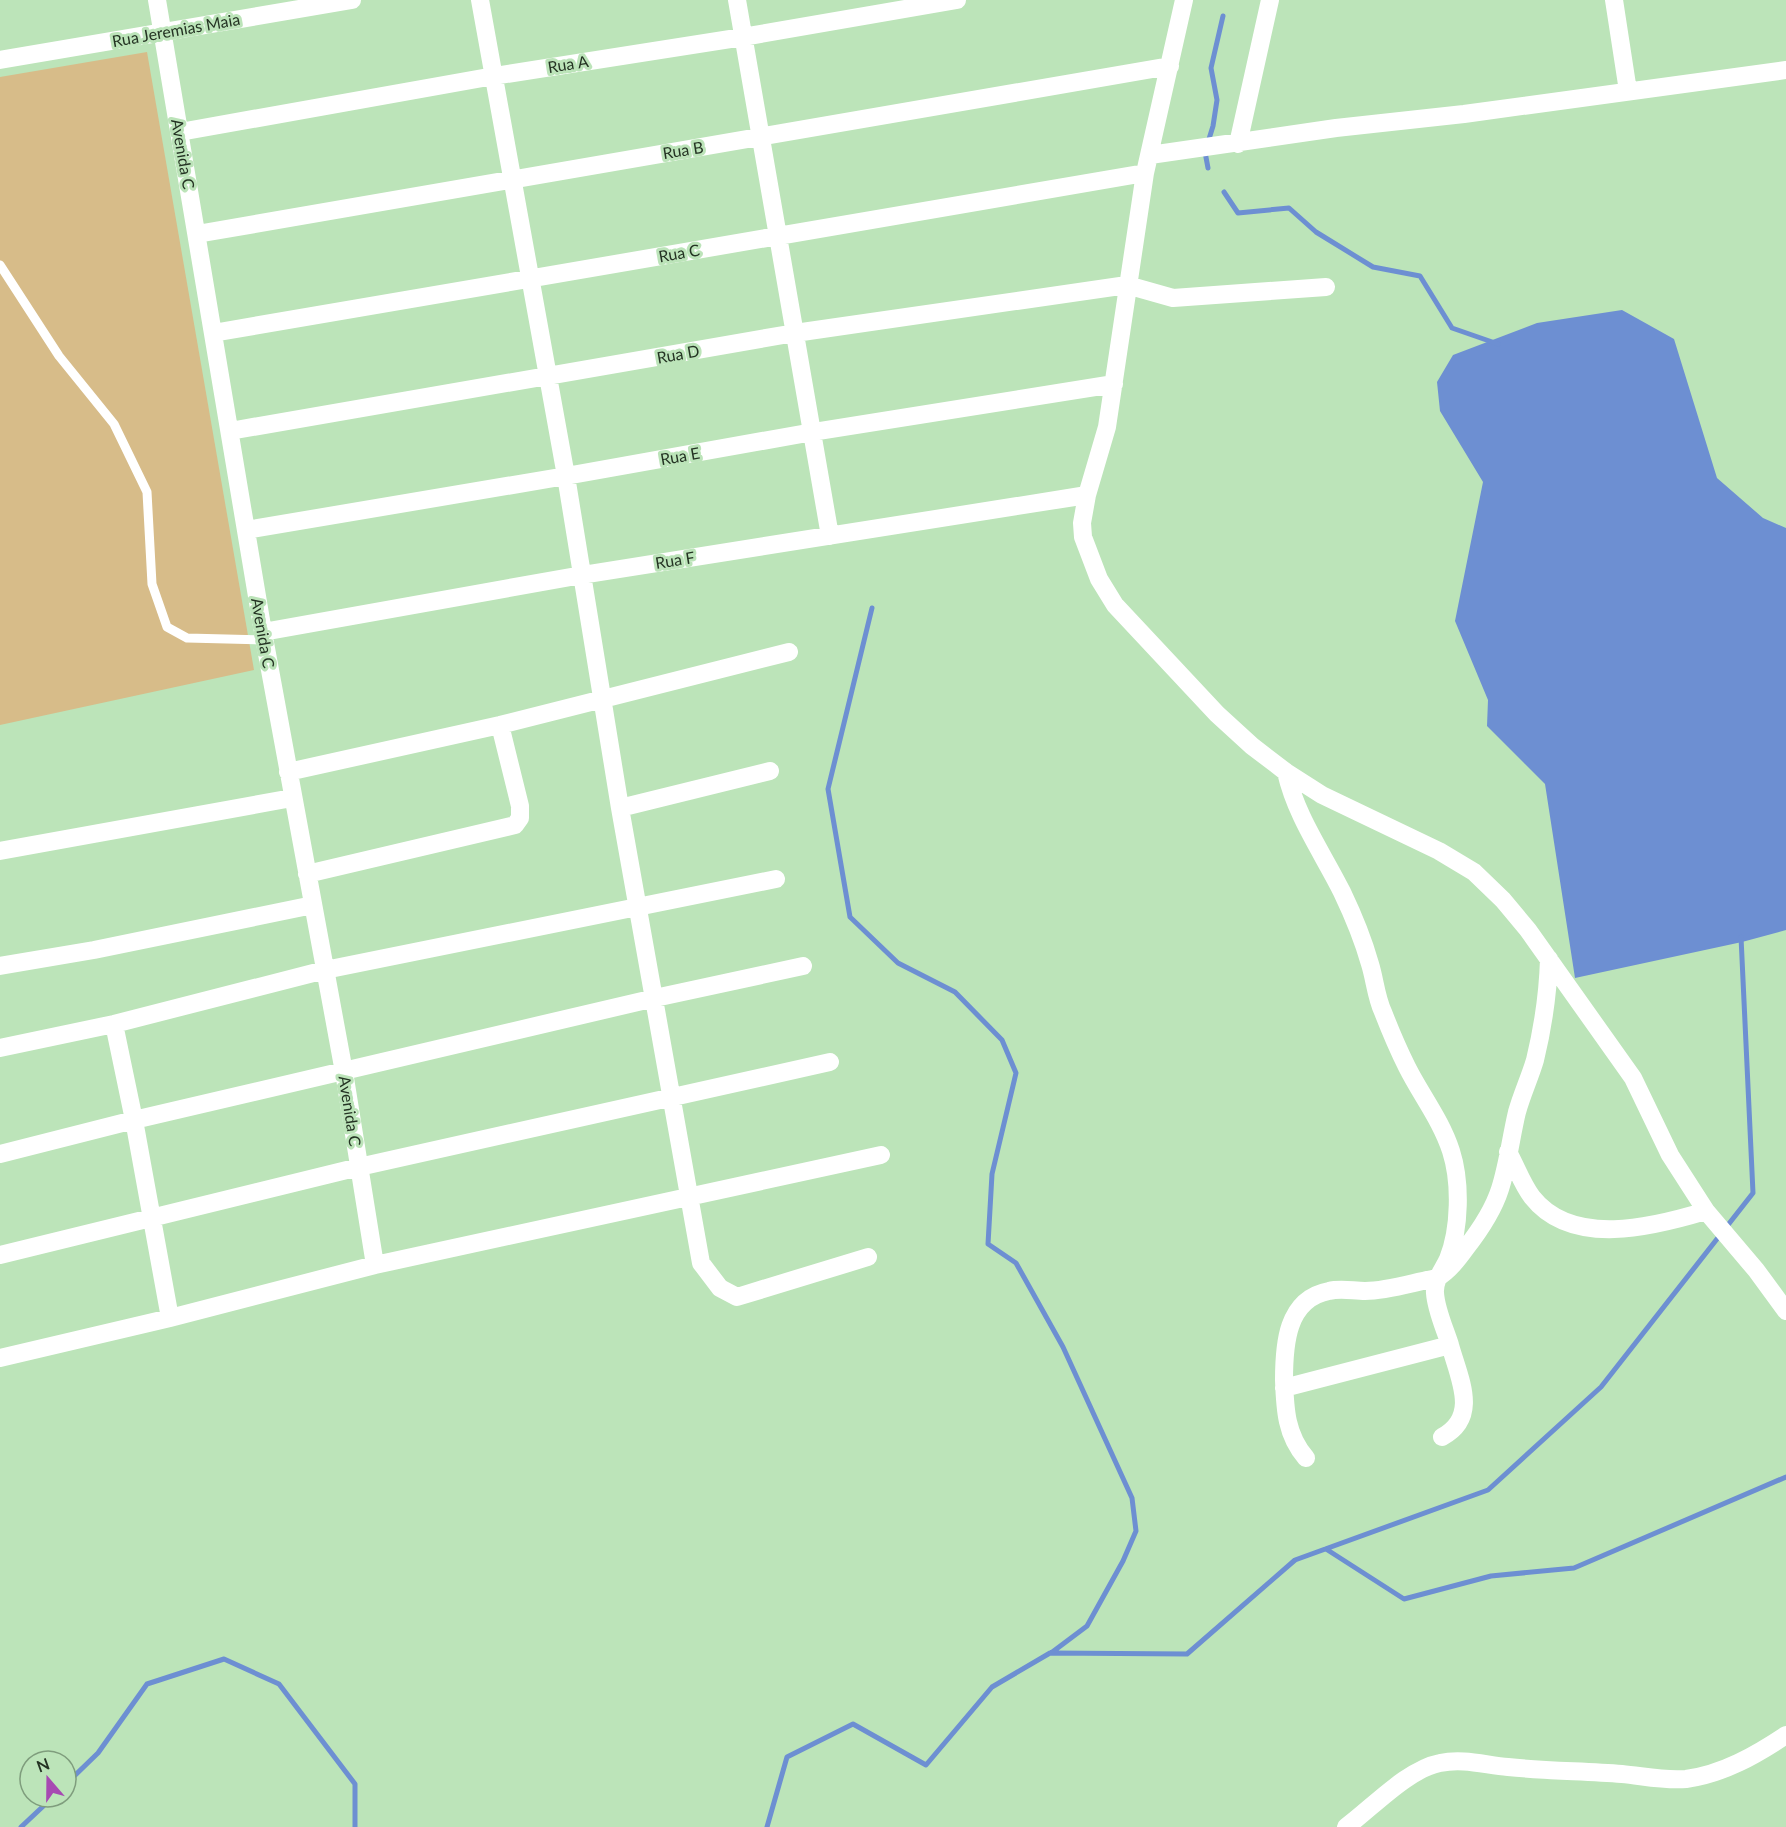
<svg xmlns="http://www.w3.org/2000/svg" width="1786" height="1827" font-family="Lato,sans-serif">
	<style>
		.green { fill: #d7bc89 }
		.water { fill: #6d8fd2 }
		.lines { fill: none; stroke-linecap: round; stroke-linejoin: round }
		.stream { stroke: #6d8fd2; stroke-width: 5 }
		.service { stroke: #fff; stroke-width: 9 }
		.minor { stroke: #fff; stroke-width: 18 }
		.labels { text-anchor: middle; stroke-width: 6; stroke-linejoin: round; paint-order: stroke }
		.street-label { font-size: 16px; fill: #243323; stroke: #bce4b9 }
	</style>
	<rect width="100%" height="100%" fill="#bce4b9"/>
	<!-- green -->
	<path class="green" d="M147,52L254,670L0,725V77Z"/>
	<!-- water -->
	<path class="water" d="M1622,310L1674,339L1717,478L1763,518L1786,528V930L1742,942L1575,978L1545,784L1487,726L1488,700L1455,621L1483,482L1440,411L1437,382L1453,355L1537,323Z"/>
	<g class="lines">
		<!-- stream -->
		<path class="stream" d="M1208,168L1205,152L1213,126L1217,100L1211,68L1223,16
			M1224,192L1238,213L1289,208L1316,232L1373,267L1420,276L1452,328L1498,344
			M872,608L828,789L850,917L898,963L955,992L1002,1040L1016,1073L992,1174L988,1244L1016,1263L1063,1347L1132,1498L1136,1531L1123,1561L1087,1626L1051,1653
			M1326,1549L1404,1599L1491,1576L1574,1568L1786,1477
			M66,1784L98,1753L147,1684L224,1659L279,1684L355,1784V1827
			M21,1827L53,1797
			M767,1827L787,1757L853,1724L926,1765L992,1687L1050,1653L1187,1654L1295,1560L1488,1490L1601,1387L1753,1193L1741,937"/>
		<!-- service -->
		<path class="service" d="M0,265L59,356L114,424L147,492L152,584L167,627L187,638L264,640"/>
		<!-- minor -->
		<path class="minor" d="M157,0L263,632L344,1072L375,1265
			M480,0L566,476L620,808L701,1263L720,1288L737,1297L868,1257
			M737,0L830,536
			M1184,0L1145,173L1107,427L1087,495L1082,523L1083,537L1099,579L1115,605L1217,714L1252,746L1286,772L1322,795L1439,851L1474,872L1503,900L1528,930L1633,1078L1670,1155L1706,1211L1756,1270L1786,1311
			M1614,0L1628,91
			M0,60L352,0
			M180,132L494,76L743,37L957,0
			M1238,144L1270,0
			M1150,155L1336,128L1464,114L1786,70
			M197,234L1170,66
			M213,333L1145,173
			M230,431L795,333L1127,285L1173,298L1326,287
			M246,530L566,476L813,432L1114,384
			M263,632L582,575L1087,495
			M288,772L500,725L789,652
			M620,808L770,771
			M0,851L292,798
			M307,874L515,825L520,818V806L500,725
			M0,966L94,950L313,905
			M114,1024L134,1120L170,1318
			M0,1048L114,1024L325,970L776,879
			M1508,1152C1516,1166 1522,1184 1532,1197C1572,1248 1653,1227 1706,1211
			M0,1154L134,1120L655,998L803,966
			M0,1255L359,1167L830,1062
			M0,1358L170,1318L375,1265L881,1155
			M1284,1388L1450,1345C1445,1329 1436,1310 1435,1293C1434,1280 1443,1270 1448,1259C1460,1229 1461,1182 1451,1151C1441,1120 1421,1095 1407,1067C1398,1049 1390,1030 1383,1012C1376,997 1375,980 1370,964C1363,939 1353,915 1342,892C1322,852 1296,816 1286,772
			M1442,1437C1480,1417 1459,1378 1450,1345
			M1306,1458C1286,1435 1285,1409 1284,1380C1284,1346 1286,1299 1329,1291C1341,1288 1353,1291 1365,1291C1389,1291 1414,1282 1437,1278C1449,1271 1458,1259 1466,1248C1480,1230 1493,1211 1500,1189C1508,1164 1511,1137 1517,1112C1522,1094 1530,1077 1535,1060C1543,1027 1548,993 1549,959
			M1346,1827C1373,1807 1408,1769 1440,1763C1463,1758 1485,1765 1508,1767C1546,1771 1584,1771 1622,1774C1643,1776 1665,1781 1686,1779C1723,1774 1756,1755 1786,1735"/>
	</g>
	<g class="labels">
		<!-- street labels -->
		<g class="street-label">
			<text transform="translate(176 30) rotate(-10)" y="6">Rua Jeremias Maia</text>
			<text transform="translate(568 64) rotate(-9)" y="6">Rua A</text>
			<text transform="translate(683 150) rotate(-9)" y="6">Rua B</text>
			<text transform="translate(183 154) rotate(80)" y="6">Avenida C</text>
			<text transform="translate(679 253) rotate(-10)" y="6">Rua C</text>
			<text transform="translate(678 354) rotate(-10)" y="6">Rua D</text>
			<text transform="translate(680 456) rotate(-10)" y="6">Rua E</text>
			<text transform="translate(675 560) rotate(-9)" y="6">Rua F</text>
			<text transform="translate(263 633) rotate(80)" y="6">Avenida C</text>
			<text transform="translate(350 1111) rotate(81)" y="6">Avenida C</text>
		</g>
	</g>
	<!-- north arrow -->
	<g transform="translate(48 1779) rotate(340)"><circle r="28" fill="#bce4b9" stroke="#7f9d7d" stroke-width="1.5"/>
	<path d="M0-4.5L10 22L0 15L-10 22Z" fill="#a749b2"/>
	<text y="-9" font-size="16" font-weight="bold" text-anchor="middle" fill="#243323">N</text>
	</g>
</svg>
